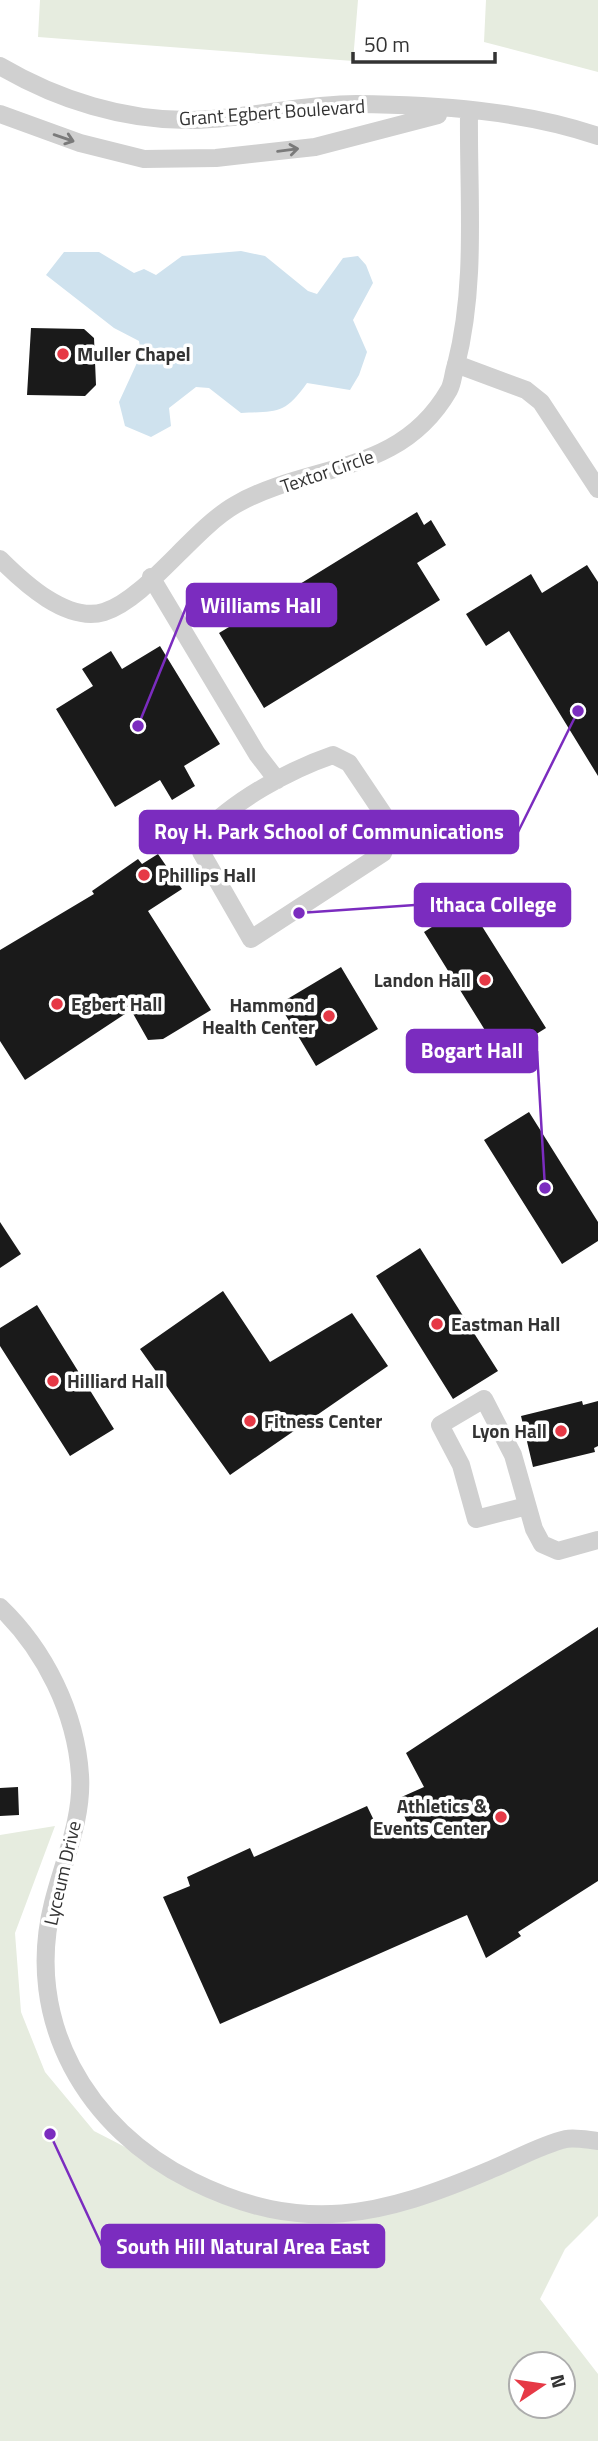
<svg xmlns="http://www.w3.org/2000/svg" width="598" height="2441" font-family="'Titillium Web',sans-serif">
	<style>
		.green { fill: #e6ecdf; fill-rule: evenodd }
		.water { fill: #cfe2ee }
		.building { fill: #1a1a1a }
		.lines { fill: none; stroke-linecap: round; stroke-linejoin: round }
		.street { stroke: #d0d0d0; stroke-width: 18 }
		.oneway { stroke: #7a7a7a }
		.poi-dot { fill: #e63946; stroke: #fff; stroke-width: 2.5 }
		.labels { text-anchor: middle; stroke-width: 7; stroke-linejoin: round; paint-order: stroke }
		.street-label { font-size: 19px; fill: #333; stroke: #fff }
		.poi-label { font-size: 19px; font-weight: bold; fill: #333; stroke: #fff; text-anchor: start }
		.leader { fill: none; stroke: #7b2cbf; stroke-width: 2.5 }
		.callout-dot { fill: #7b2cbf; stroke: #fff; stroke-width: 2.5 }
		.callout { fill: #7b2cbf; stroke: #7b2cbf; stroke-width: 2.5 }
		.callout-label { font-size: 21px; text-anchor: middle; font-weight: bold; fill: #fff }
	</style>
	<rect width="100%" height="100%" fill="#fff"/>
	<!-- green -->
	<path class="green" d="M40,0H358L353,61L38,37Z
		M486,0H598V72L484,42Z
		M55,1826L15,1933L21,2012L45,2072L94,2131L189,2180L272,2211L360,2213L568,2138L598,2146V2216L565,2249L540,2299L598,2374V2441H0V1835ZM521,2364H563V2406H521Z"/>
	<!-- water -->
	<path class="water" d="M241,251L265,256L308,291L317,294L343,258L358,256L366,265L373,283L353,320L367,352L359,375L350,390L307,383C284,415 278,411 241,413L209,388L196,387L169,408L171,426L151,437L125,426L119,402L141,354L139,341L114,328L46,275L64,252H99L134,273L144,269L156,275L182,256Z"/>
	<!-- building -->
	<path class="building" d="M31,328L84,329L94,338L96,385L85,396L27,395Z
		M417,512L424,525L431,520L446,545L417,563L440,600L264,708L219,633L244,618L239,609L264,593L269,603Z
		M587,565L598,582V776L509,631L486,646L466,614L531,574L542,593Z
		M160,646L220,744L184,766L195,786L172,800L160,780L115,807L56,709L93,686L82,669L111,651L122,669Z
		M158,854L182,889L148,911L211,1010L163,1039L148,1040L131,1010L25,1080L0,1041V950L94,894L92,891L138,859L142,864Z
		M468,904L546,1028L501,1056L424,932Z
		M341,967L378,1029L316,1066L279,1004Z
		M529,1112L598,1222V1241L562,1264L484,1140Z
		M0,1222L21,1254L0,1268Z
		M420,1248L498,1371L453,1399L376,1276Z
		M223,1291L270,1362L352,1313L388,1366L230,1475L140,1349Z
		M37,1305L114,1429L70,1456L0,1346V1328Z
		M582,1401L583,1405L598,1401V1446L594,1448L595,1452L533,1467L521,1416Z
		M598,1627V1881L518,1932L521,1936L486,1958L467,1915L220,2024L163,1897L190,1886L187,1877L250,1848L254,1857L367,1806L383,1839L409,1827L397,1799L424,1787L406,1753Z
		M18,1787L19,1815L0,1816V1788Z"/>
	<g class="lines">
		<!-- street -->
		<path class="street" d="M0,66C58,100 125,121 192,120C247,119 301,104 356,104C436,105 522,110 598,136
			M0,114L80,143L144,159L216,158L315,147L438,115
			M456,364L526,390L541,402L598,489
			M0,559C24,583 67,623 104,612C146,599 193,529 235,505C309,462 399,477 449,390C453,383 453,373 456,365C477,283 468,197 469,112
			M151,577L257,754L277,780
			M333,755L349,763L392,827L383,853L251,939L201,852L202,835C233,801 289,770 333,755Z
			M527,1506L476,1519L461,1465L440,1425L484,1399L513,1455L534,1529L542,1544L558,1551L598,1540
			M0,1607C45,1650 76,1713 80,1775C83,1819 63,1862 53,1903C23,2021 87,2129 192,2181C303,2236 382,2216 490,2170C515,2160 540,2145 566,2139C575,2137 588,2140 598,2141"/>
	</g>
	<!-- one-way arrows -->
	<defs><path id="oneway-shaft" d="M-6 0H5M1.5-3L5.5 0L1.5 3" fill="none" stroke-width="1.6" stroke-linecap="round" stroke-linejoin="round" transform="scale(1.75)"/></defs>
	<g class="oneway">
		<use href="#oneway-shaft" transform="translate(64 138) rotate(19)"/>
		<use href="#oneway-shaft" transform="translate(288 150) rotate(-7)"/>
	</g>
	<!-- markers -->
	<g class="poi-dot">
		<circle cx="63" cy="354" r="7"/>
		<circle cx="144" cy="875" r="7"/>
		<circle cx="485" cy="980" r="7"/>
		<circle cx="57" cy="1004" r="7"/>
		<circle cx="329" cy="1016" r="7"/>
		<circle cx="437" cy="1324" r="7"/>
		<circle cx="53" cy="1381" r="7"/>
		<circle cx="250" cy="1421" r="7"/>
		<circle cx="561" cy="1431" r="7"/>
		<circle cx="501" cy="1817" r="7"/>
	</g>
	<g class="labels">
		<!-- street labels -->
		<g class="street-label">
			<text transform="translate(272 112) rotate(-4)" y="7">Grant Egbert Boulevard</text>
			<text transform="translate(327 471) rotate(-19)" y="7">Textor Circle</text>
			<text transform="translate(62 1873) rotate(-77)" y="7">Lyceum Drive</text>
		</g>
		<!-- poi labels -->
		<g class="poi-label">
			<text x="77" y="361">Muller Chapel</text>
			<text x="158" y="882">Phillips Hall</text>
			<text x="471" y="987" text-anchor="end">Landon Hall</text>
			<text x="71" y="1011">Egbert Hall</text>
			<text x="315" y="1012" text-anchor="end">Hammond<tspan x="315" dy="22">Health Center</tspan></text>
			<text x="451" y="1331">Eastman Hall</text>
			<text x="67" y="1388">Hilliard Hall</text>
			<text x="264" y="1428">Fitness Center</text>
			<text x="547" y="1438" text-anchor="end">Lyon Hall</text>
			<text x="487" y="1813" text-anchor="end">Athletics &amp;<tspan x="487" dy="22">Events Center</tspan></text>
		</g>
	</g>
	<!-- callouts -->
	<path class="leader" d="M138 726L187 605M578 711L518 832M299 913L415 905M545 1188L537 1051M50 2134L102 2246"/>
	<g class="callout-dot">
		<circle cx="138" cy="726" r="7"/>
		<circle cx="578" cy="711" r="7"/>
		<circle cx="299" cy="913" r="7"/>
		<circle cx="545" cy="1188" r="7"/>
		<circle cx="50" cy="2134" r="7"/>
	</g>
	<g class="callout">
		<rect x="187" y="584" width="149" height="42" rx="7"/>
		<rect x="140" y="811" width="378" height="42" rx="7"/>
		<rect x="415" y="884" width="155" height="42" rx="7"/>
		<rect x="407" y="1030" width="130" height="42" rx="7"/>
		<rect x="102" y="2225" width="282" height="42" rx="7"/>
	</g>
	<g class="callout-label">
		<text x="261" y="613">Williams Hall</text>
		<text x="329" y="839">Roy H. Park School of Communications</text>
		<text x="493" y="912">Ithaca College</text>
		<text x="472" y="1058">Bogart Hall</text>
		<text x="243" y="2254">South Hill Natural Area East</text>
	</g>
	<!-- north arrow -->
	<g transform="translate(542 2385) rotate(77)"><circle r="33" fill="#ffffff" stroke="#adadad" stroke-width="2"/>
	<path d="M0-5L12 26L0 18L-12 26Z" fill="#e63946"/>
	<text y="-10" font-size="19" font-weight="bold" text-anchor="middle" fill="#333333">N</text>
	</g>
	<!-- scale -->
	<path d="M353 52v10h142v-10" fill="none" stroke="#333333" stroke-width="3.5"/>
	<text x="364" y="52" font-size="21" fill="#333333" stroke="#ffffff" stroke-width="5" paint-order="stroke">50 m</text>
</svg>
